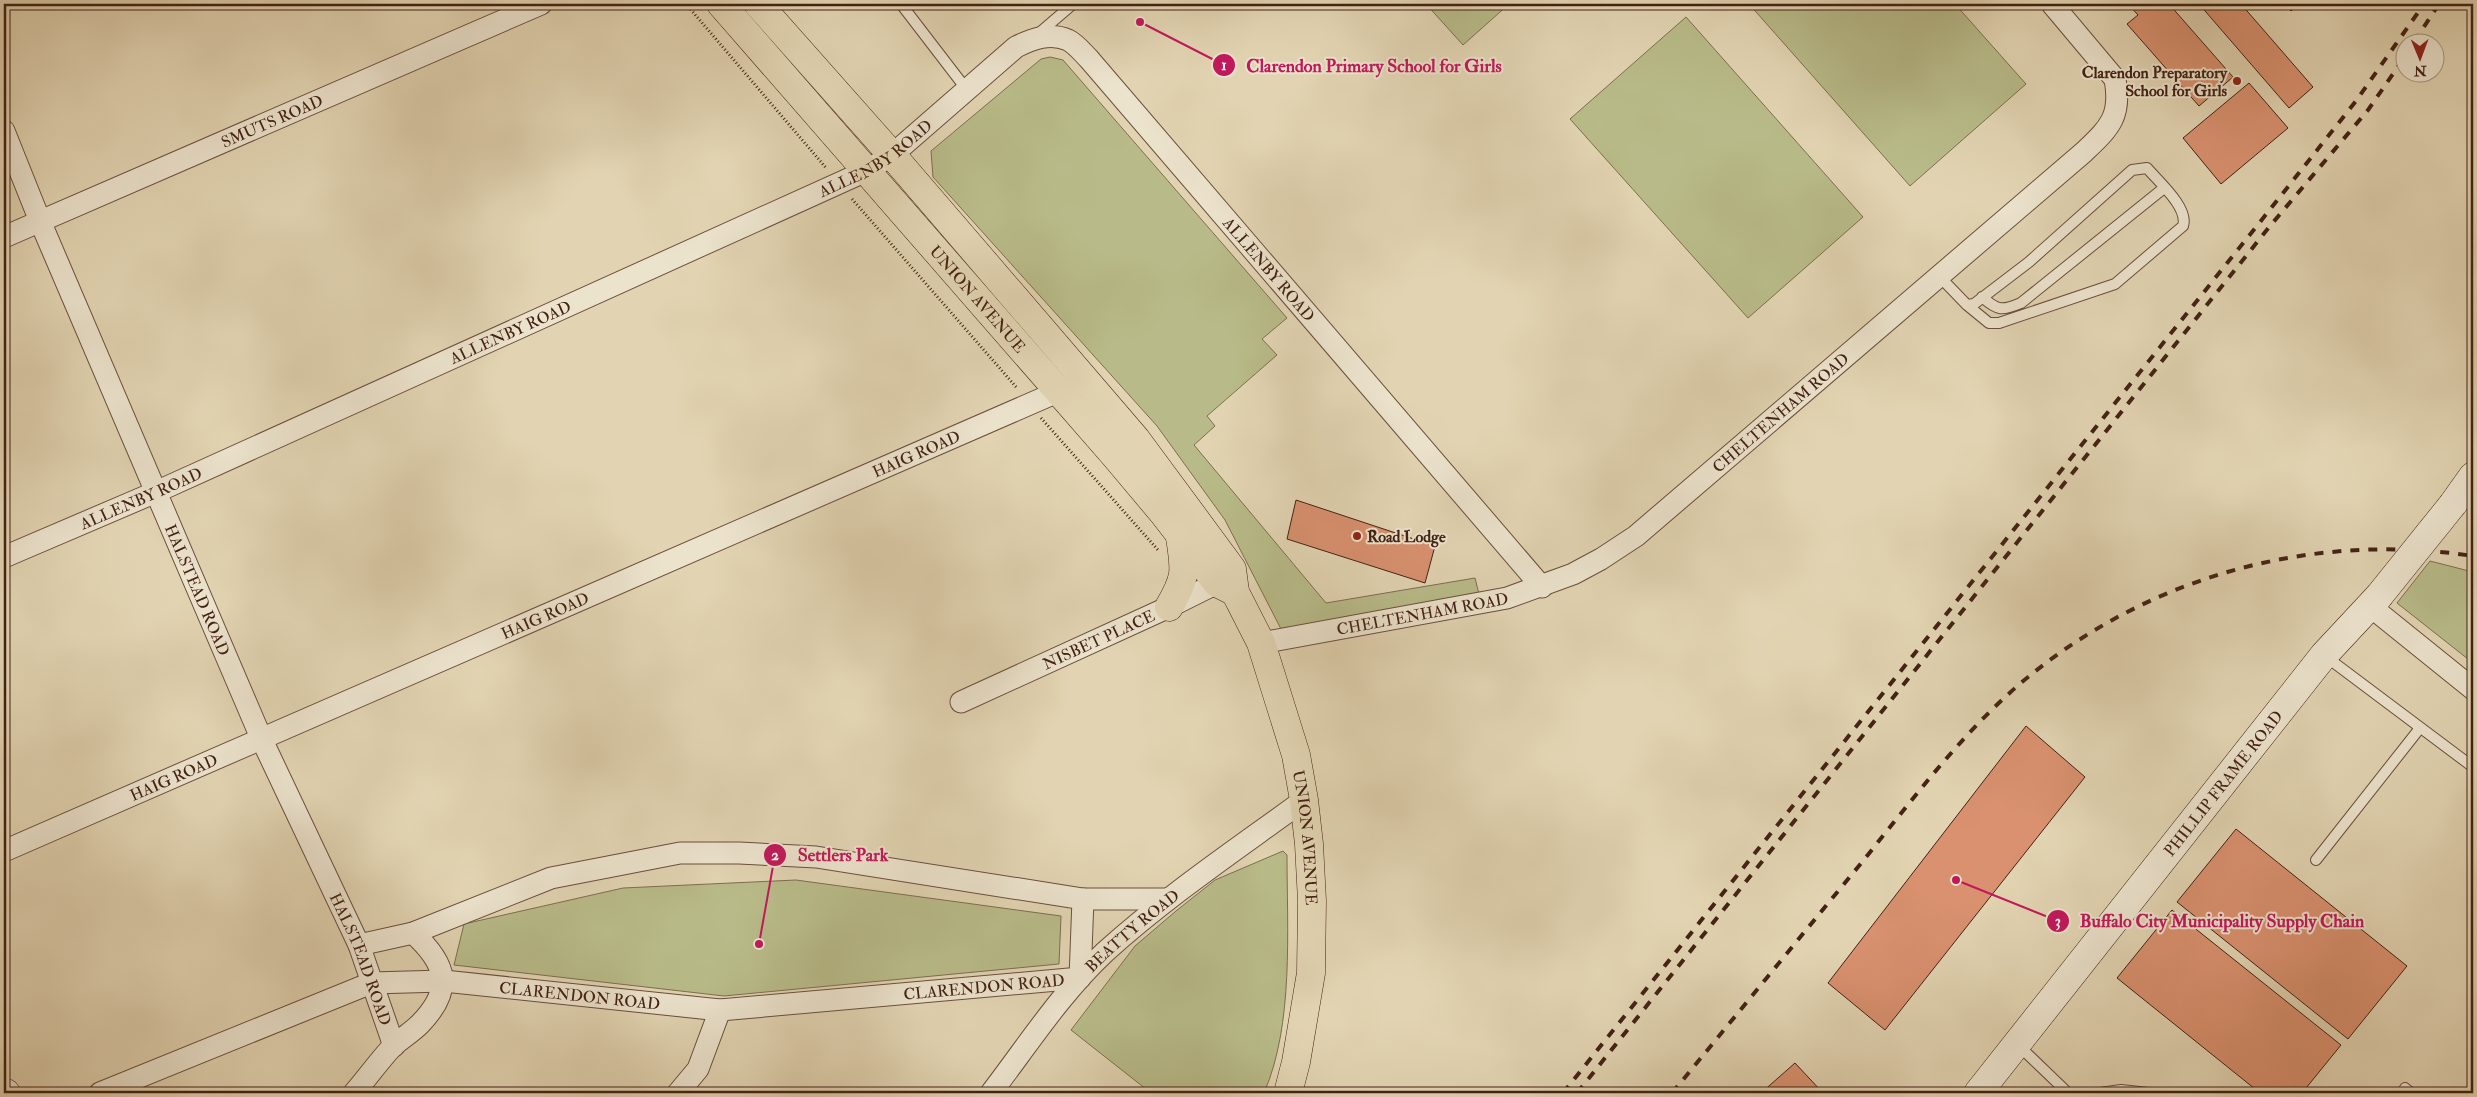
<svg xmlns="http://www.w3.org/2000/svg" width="2477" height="1097" font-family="'IM FELL Double Pica',serif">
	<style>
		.green { fill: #b8bb89; stroke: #7e6e4e }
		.building { fill: #d9916f; stroke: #432114 }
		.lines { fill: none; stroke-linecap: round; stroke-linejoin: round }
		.lane-casing { stroke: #6b4e3c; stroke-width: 12 }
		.street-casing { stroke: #6b4e3c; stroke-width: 23 }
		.secondary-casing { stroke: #432114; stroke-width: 29 }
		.primary-casing { stroke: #432114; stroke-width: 29 }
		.path { stroke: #432114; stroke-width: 3; stroke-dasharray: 1 2.5; stroke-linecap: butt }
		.lane { stroke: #ece3cd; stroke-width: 10 }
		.street { stroke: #ece3cd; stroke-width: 21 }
		.secondary { stroke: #ece3cd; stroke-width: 28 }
		.primary { stroke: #e2d4b2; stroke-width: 28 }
		.rail { stroke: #432114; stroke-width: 4; stroke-dasharray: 9 9; stroke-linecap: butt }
		.secondary-bridge-casing { stroke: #432114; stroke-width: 29; stroke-linecap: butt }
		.secondary-bridge { stroke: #ece3cd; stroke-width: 28 }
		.poi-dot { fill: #8f2418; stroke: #ece3cd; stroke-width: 2 }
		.labels { text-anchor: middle; stroke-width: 4; stroke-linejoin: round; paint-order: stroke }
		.poi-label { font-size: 16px; font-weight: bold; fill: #432114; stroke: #ece3cd; text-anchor: end }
		.street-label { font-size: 16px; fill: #432114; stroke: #ece3cd }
		.leader { fill: none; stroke: #c2185b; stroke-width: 2 }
		.callout-dot { fill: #c2185b; stroke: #ece3cd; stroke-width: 2 }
		.mark-label { font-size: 15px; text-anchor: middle; font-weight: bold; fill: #fff }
		.callout-label { font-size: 18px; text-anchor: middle; font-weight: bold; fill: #c2185b; stroke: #ece3cd; stroke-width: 4; stroke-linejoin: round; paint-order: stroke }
	</style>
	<rect width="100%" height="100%" fill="#e2d4b2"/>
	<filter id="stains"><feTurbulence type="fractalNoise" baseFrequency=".004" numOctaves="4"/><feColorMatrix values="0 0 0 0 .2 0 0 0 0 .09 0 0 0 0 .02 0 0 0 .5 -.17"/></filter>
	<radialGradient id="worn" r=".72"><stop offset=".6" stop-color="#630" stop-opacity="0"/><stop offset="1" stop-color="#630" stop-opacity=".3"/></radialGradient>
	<!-- green -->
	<path class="green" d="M1426,4H1509L1463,45Z
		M1749,4H1955L2026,84L1910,186Z
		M1686,17L1863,217L1748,318L1570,119Z
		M1050,57L1063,60L1287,318L1262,339L1277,355L1207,416L1215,426L1194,445L1326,603L1475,578L1479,594L1281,629L1225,520L1157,426L933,177L931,151L1041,59Z
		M2430,561L2473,572V663L2397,603Z
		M1283,851L1287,855C1287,930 1294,1024 1264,1093H1151L1071,1030L1135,946L1176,911L1215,880Z
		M796,880L1061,916L1059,964L724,996L454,965L464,924L623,888Z"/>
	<!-- building -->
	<path class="building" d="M2128,4H2169L2233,77L2199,106L2127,24L2138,15Z
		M2199,4H2241L2313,87L2289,108Z
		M2284,4H2299L2291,11Z
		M2249,83L2288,128L2221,184L2183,138Z
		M1296,500L1435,546L1425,583L1287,539Z
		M2026,726L2085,777L1885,1030L1828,983Z
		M2236,829L2407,966L2348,1039L2177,902Z
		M2172,910L2341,1045L2302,1093H2260L2117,978Z
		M1795,1063L1823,1093H1761Z"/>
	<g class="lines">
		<!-- lane casing -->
		<g class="lane-casing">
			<path id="lane" d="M901,4L967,90
				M1038,34L1073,4
				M1940,277L1967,305L1989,323H1999L2115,284L2183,226C2189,208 2159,182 2147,168L2132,170L2029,262L1974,304L1967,305
				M1982,297C1998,311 2002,311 2021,303L2164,188
				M2325,656L2473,767
				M2316,860L2420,728
				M2018,1045L2068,1093
				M2405,1088L2411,1093
				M2100,1093L2121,1090L2148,1093"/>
		</g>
		<!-- street casing -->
		<g class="street-casing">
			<g id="street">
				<path id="s1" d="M4,131L40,221L262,740L359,945L394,1046"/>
				<path id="s2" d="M4,237L541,4"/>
				<path id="s3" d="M4,557L156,492L866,171L892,155L1016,47C1032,39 1050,32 1068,40C1076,44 1083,53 1089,59L1542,587"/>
				<path d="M2370,606L2473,689"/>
				<path id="s4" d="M1261,643L1507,598L1573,574L1601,559L1636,536L2084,152C2109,128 2122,117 2115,79L2052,4"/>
				<path id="s5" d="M961,702L1169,607L1217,583L1228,573"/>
				<path id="s6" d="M4,851L1071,386"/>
				<path d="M359,945L413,933L551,878L680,853H739L816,857L1083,899H1168"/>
				<path id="s7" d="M100,1093L371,983L444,981L720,1010L1080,978L1083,899"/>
				<path d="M354,1093C367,1078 379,1061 393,1046C402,1038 412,1032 420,1024C454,989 447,964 413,933"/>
				<path d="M678,1093L698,1069L720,1010"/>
				<path id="s8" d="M991,1093C1027,1046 1061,993 1105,952C1167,896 1237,849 1304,800"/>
			</g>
		</g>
		<!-- secondary casing -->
		<g class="secondary-casing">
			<g id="secondary">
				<path d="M2453,504L2473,476"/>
				<path d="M4,1092L6,1093"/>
				<path id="s9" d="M1978,1093L2324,655L2379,596"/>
			</g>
		</g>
		<!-- primary casing -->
		<g class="primary-casing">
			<g id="primary">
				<path id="s10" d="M721,4L1116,457L1163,513L1217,583L1235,592"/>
				<path id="s11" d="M758,4L892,155L1136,439L1232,569L1235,592L1261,643L1296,755L1304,800L1309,844L1312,901L1311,973L1296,1062L1288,1093"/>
				<path d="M1169,607C1187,576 1185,571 1180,537"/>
			</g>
		</g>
		<!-- path -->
		<path class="path" d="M686,4L827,169
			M852,199L1017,388
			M1041,418L1158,550"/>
		<!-- lane -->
		<use href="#lane" class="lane"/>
		<!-- street -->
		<use href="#street" class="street"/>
		<!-- secondary -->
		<use href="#secondary" class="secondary"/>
		<!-- primary -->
		<use href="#primary" class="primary"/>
		<!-- rail -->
		<path class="rail" d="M2414,42L2439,4
			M1563,1093L2264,217L2356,101L2424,4
			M1577,1093L2270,226L2368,110L2404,58
			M1672,1093C1734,1018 1796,942 1858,867C1910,803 1959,736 2022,682C2147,577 2311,531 2473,556"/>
		<!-- secondary-bridge casing -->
		<g class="secondary-bridge-casing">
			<path id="secondary-bridge" d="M2379,596L2453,504"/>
		</g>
		<!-- secondary-bridge -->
		<use href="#secondary-bridge" class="secondary-bridge"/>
	</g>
	<!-- markers -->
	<g class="poi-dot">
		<circle cx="2237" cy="81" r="5"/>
		<circle cx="1357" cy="536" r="5"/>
	</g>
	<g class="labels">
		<!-- poi labels -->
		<g class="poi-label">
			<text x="2227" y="78">Clarendon Preparatory<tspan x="2227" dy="18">School for Girls</tspan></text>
			<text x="1367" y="542" text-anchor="start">Road Lodge</text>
		</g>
		<!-- street labels -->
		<g class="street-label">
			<text dy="6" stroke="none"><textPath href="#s2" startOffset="292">SMUTS ROAD</textPath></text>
			<text dy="6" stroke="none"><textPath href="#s3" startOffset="959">ALLENBY ROAD</textPath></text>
			<text dy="6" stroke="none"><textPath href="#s3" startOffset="1499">ALLENBY ROAD</textPath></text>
			<text dy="6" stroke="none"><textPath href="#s10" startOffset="391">UNION AVENUE</textPath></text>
			<text dy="6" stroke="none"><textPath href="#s3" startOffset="554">ALLENBY ROAD</textPath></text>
			<text dy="6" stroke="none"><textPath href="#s4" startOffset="584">CHELTENHAM ROAD</textPath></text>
			<text dy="6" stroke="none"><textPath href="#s6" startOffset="995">HAIG ROAD</textPath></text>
			<text dy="6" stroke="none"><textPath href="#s3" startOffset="149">ALLENBY ROAD</textPath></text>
			<text dy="6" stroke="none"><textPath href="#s1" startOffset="498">HALSTEAD ROAD</textPath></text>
			<text dy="6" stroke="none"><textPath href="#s4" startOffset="164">CHELTENHAM ROAD</textPath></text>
			<text dy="6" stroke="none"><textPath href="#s6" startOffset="590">HAIG ROAD</textPath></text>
			<text dy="6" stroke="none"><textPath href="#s5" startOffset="151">NISBET PLACE</textPath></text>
			<text dy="6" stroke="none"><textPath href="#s6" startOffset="185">HAIG ROAD</textPath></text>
			<text dy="6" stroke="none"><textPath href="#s9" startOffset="395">PHILLIP FRAME ROAD</textPath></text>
			<text dy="6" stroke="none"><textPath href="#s11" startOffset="1019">UNION AVENUE</textPath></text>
			<text dy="6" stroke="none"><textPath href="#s8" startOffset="216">BEATTY ROAD</textPath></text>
			<text dy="6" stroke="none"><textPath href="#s1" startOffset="902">HALSTEAD ROAD</textPath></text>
			<text dy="6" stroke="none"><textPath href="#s7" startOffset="908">CLARENDON ROAD</textPath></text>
			<text dy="6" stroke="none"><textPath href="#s7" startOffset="502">CLARENDON ROAD</textPath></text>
		</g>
	</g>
	<!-- callouts -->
	<path class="leader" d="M1140 22L1224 65M759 944L775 855M1956 880L2058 921"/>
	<g class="callout-dot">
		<circle cx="1140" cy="22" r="5"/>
		<circle cx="759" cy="944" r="5"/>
		<circle cx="1956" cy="880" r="5"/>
		<circle cx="1224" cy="65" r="12"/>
		<circle cx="775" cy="855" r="12"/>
		<circle cx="2058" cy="921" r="12"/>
	</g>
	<g class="mark-label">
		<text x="1224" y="70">1</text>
		<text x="775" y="860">2</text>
		<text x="2058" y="926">3</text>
	</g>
	<g class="callout-label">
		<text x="1374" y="72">Clarendon Primary School for Girls</text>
		<text x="843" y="861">Settlers Park</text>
		<text x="2222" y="927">Buffalo City Municipality Supply Chain</text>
	</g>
	<!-- margin -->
	<rect width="2477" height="1097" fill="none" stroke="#e2d4b2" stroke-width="20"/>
	<rect x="5" y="5" width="2467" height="1087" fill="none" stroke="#432114" stroke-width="2.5"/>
	<rect x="10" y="10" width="2457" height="1077" fill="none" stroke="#432114"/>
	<!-- north arrow -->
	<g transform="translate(2420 58) rotate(179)"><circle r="24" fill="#ece3cd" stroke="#a89583"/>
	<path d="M0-4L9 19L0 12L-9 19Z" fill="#8f2418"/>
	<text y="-8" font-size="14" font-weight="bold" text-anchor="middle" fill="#432114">N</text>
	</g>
	<rect width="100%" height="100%" filter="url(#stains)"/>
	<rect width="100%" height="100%" fill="url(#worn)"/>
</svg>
